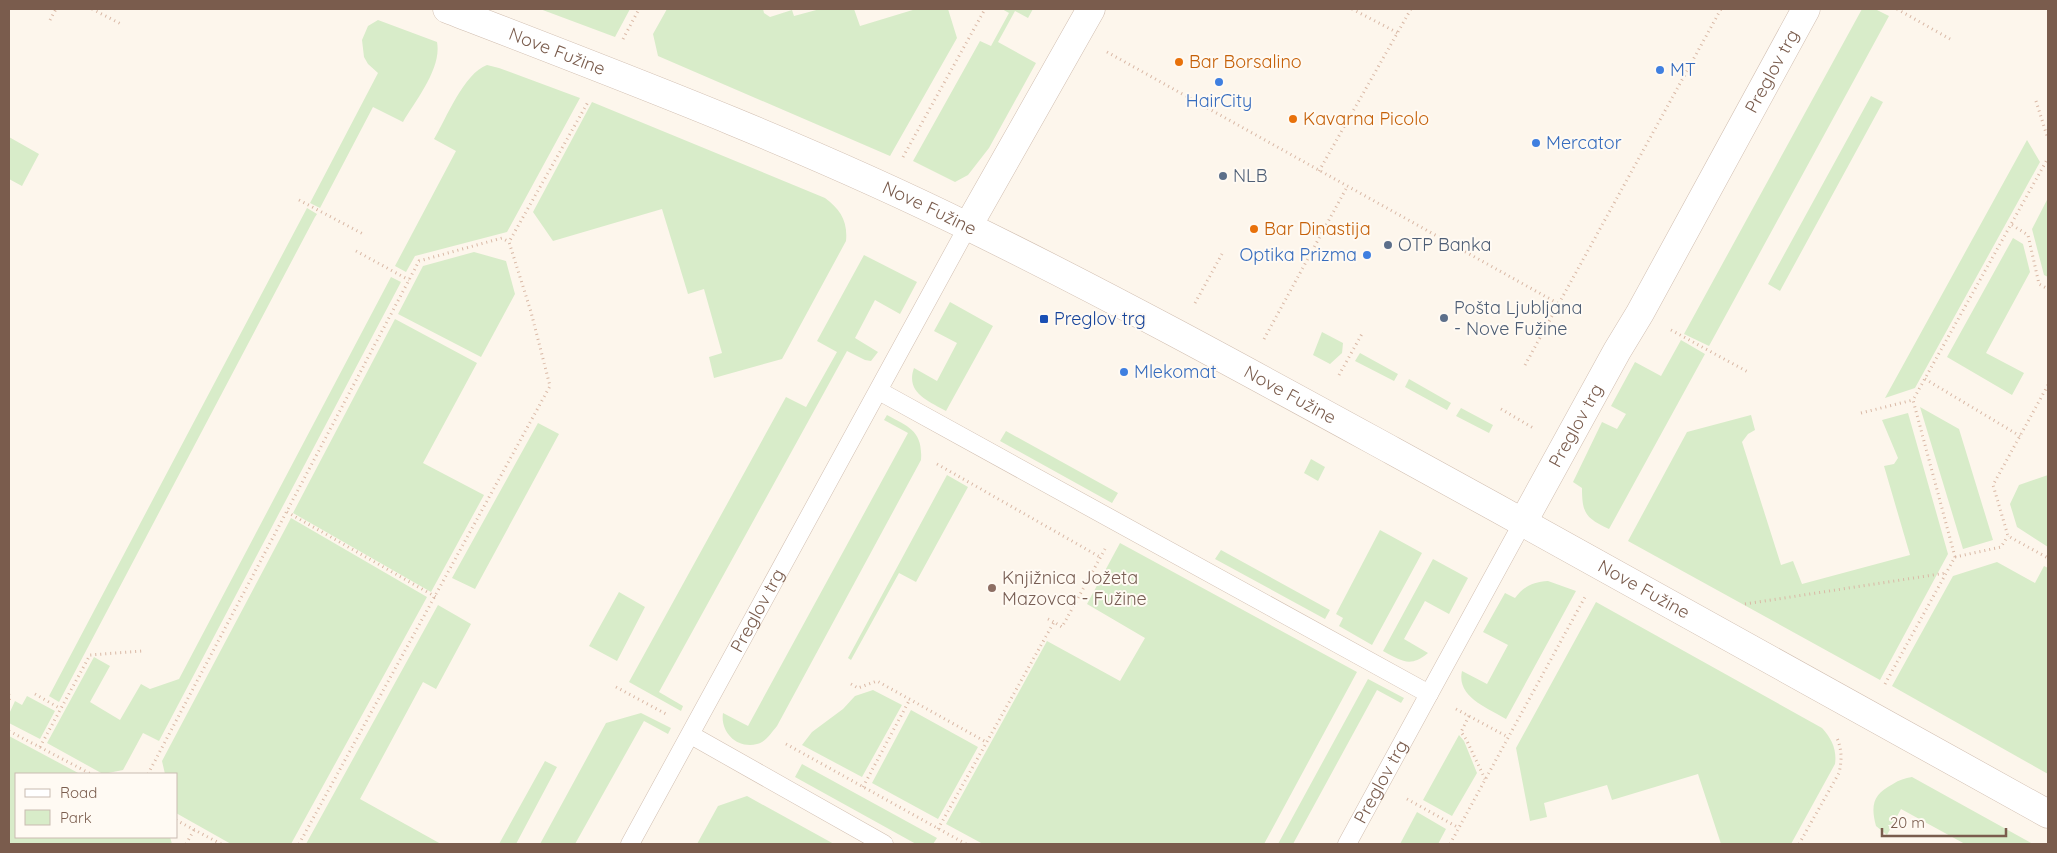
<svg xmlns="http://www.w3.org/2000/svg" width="2057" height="853" font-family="Quicksand,sans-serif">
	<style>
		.green { fill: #d8ecc9 }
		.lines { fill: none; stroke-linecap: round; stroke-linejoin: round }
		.service-casing { stroke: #d1beb0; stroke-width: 19 }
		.minor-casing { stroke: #d1beb0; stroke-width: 29 }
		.tertiary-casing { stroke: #d1beb0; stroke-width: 29 }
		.path { stroke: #d9b8a5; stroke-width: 3; stroke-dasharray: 1 4; stroke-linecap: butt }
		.service { stroke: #fff; stroke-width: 18 }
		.minor { stroke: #fff; stroke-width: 28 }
		.tertiary { stroke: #fff; stroke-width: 28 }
		.food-dot { fill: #e8710a; stroke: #fffaf3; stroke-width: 2 }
		.shop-dot { fill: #3f7fe0; stroke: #fffaf3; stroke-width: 2 }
		.service-dot { fill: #5c6f8a; stroke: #fffaf3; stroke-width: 2 }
		.transit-dot { fill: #1a4fb4; stroke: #fffaf3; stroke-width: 2 }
		.education-dot { fill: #8d6e63; stroke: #fffaf3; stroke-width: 2 }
		.labels { text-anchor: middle; stroke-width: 4; stroke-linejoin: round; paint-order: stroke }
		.street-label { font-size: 18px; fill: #7a5c4d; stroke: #fffaf3 }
		.food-label { font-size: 18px; fill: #c56008; stroke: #fffaf3; text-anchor: start }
		.shop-label { font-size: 18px; fill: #366cbe; stroke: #fffaf3; text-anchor: start }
		.service-label { font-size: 18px; fill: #4e5e75; stroke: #fffaf3; text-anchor: start }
		.transit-label { font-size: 18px; fill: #164399; stroke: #fffaf3; text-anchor: start }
		.education-label { font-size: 18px; fill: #785e54; stroke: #fffaf3; text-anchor: start }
	</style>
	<rect width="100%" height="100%" fill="#fdf6ec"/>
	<!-- green -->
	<path class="green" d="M540,9H630L615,37Z
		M667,9H763L764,13L770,17L792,10L794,16L820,9H854L860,26L916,9H948L957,38L890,156L658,56L653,34Z
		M1002,9H1033L1028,18L1015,11L998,42L1036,63L989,148L968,175L955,182L913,161L980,41L991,46L1009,13Z
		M1862,9H1875L1889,16L1709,346L1684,334Z
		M378,20L437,42C442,68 416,100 403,122L373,107L320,208L310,203L378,73L368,64L364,57L362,40L368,26Z
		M487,65L499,68L580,98L507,232L415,256L406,272L395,266L456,151L434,139C446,119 464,73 487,65Z
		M1871,96L1883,102L1780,291L1768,284Z
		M592,102L825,198C840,209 848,221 846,241L782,359L714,378L709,357L722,353L704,289L688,294L662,209L553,241L533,212Z
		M9,137L39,154L22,186L9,179Z
		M2027,140L2040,162L1915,388L1885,398Z
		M2048,198V277L2044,275L2032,229Z
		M307,208L317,214L315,217L59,702L49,696Z
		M2013,238L2023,244L2030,272L1986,353L2024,373L2012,395L1947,357Z
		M474,252L506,261L515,294L481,357L398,314L423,266Z
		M864,255L917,282L900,314L875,300L855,338L878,352L871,361L865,360L847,351L659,692L683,706L681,711L629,682L786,397L806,407L837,352L817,341Z
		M391,277L401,282L159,741L143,733L123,770L103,774L47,743L94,657L110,666L90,702L120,720L141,684L150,689L179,679Z
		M950,302L993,326L946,411C929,401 905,393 914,368L937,381L957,343L934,331Z
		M395,319L477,363L423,463L484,495L431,592L293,513Z
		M1322,332L1343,343L1342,353L1330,364L1313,355Z
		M1681,340L1705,354L1609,529C1586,518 1582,514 1582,488L1573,482L1602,422L1617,429L1626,414L1611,406L1635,362L1661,376Z
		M1360,353L1398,374L1394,381L1355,361Z
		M1409,379L1451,403L1447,410L1405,387Z
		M1920,407L1959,429L1993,540L1963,549Z
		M1461,408L1493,425L1489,433L1456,416Z
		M1908,413L1948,554L1880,680L1628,541L1687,432L1751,415L1755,430L1748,434L1742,442L1781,565L1793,561L1802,584L1910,555L1884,466L1894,464L1898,458L1882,420Z
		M887,415C909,427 923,431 921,460L777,726C771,733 766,742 757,744C737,749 720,732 723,713L748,726L908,433L884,420Z
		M538,423L559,434L475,589L452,578Z
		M1006,431L1118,493L1112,503L1000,441Z
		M1311,459L1325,467L1318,481L1304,473Z
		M947,475L968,487L916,582L899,573L851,660L848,658Z
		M2048,475V547L2017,527L2010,504L2019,485Z
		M291,518L427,597L291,844H231L176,813V774H165L162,761Z
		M1380,530L1422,553L1372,645L1339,626L1343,618L1336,614Z
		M1120,543L1357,672L1264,844H983L946,824L1047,641L1120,681L1145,638L1087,604Z
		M1221,550L1330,610L1325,619L1215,559Z
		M1433,559L1468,578L1449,614L1425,601L1404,639L1428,653C1410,668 1402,661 1383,651Z
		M1997,562L2035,583L2044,566L2048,568V774L1892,686L1953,576Z
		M1548,581L1576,591L1506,719C1488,708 1456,697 1462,671L1487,684L1508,645L1483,632L1505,593L1515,598C1524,586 1533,582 1548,581Z
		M619,592L645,607L617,661L589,646Z
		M1596,602L1822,728C1832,739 1837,750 1835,764L1791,844H1721L1698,774L1612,800L1607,785L1544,803L1547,817L1530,821L1516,748Z
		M438,605L471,624L436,689L423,682L360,799L441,844H306Z
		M1368,679L1404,698L1401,703L1377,690L1293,844H1278Z
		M873,690L902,705L862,777L802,745L812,732L843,709L855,696Z
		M27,696L55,711L40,739L9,723V714L15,701L22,705Z
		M911,710L978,747L938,819L872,783Z
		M641,713L671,728L668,734L644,721L575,844H540L606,723Z
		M1459,735L1464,741L1477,773L1452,816L1423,800Z
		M9,736L80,774H16V837H170L172,844H9Z
		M545,761L557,767L516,844H499Z
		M802,764L937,838L933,844H916L795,777Z
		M1912,777L2033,844H1965L1901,809L1887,835L1876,826C1870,804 1874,794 1893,784C1899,780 1905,778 1912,777Z
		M747,796L834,844H796L793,843L792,844H697L718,806Z
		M1417,812L1446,829L1438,844H1400Z"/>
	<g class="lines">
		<!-- service casing -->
		<g class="service-casing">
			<g id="service">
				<path d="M879,391L1429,694"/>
				<path d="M691,735L884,844"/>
				<path id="s1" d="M630,844L968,226"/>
				<path id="s2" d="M1347,844L1523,522"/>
			</g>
		</g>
		<!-- minor casing -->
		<g class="minor-casing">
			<g id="minor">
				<path d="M968,226L1091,9"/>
				<path id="s3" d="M1523,522L1617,351L1640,313L1806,9"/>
			</g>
		</g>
		<!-- tertiary casing -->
		<g class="tertiary-casing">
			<g id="tertiary">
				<path id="s4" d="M447,9C623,77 801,144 971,228C1114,298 1254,375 1393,451C1612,571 1830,693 2048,814"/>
			</g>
		</g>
		<!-- path -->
		<path class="path" d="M92,9L123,25
			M1352,9L1398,33
			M1897,9L1950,39
			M50,20L56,9
			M623,39L639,9
			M1107,52L1559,304
			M2036,101L2048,139
			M903,157L985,9
			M1319,171L1411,9
			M299,200L365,235
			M2012,225L2028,235L2039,284L2048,289
			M356,251L409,280
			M1195,303L1222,254
			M1671,330L1748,372
			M1264,339L1347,187
			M1525,365L1721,9
			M1339,375L1363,332
			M1925,379L2020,436
			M2048,385L1993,485L2008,536L2048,558
			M1501,409L1535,429
			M1861,413L1913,400
			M937,464L1100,557
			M287,512L436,597
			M1955,557L2001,547L2008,536
			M1745,604L1946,573
			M1048,619L1054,622
			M851,684L858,688L877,681L986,742
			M1885,684L1955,557L1913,400L2048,158
			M616,687L666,714
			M35,694L61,709
			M9,695L11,696L9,700
			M1456,709L1508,737
			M1469,716L1461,732L1466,739L1485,779
			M9,731L91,774
			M786,744L966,844
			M40,747L90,655L142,651
			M148,774L419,261L502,238L509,242
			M863,787L910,699
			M1407,799L1459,828
			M176,820L221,844
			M938,829L1054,622L1062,627L1105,549
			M186,844L194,830
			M299,844L550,386L531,312L509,242L588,102
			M1450,844L1585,597
			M1799,844L1839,773C1842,760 1842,750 1837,738"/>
		<!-- service -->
		<use href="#service" class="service"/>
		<!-- minor -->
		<use href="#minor" class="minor"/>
		<!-- tertiary -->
		<use href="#tertiary" class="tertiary"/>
	</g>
	<!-- markers -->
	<g class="food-dot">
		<circle cx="1179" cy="62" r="5"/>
		<circle cx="1293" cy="119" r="5"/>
		<circle cx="1254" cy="229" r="5"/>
	</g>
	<g class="shop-dot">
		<circle cx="1660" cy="70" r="5"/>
		<circle cx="1219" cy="82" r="5"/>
		<circle cx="1536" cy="143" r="5"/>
		<circle cx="1367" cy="255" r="5"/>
		<circle cx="1124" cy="372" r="5"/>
	</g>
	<g class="service-dot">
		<circle cx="1223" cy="176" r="5"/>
		<circle cx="1388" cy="245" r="5"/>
		<circle cx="1444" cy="318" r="5"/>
	</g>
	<rect class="transit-dot" x="1039" y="314" width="10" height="10" rx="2.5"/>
	<circle class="education-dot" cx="992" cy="588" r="5"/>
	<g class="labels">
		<!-- street labels -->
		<g class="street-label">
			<text dy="6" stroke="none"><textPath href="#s4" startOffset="118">Nove Fužine</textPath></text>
			<text dy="6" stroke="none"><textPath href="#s3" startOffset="515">Preglov trg</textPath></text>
			<text dy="6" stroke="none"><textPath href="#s4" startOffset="522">Nove Fužine</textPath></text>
			<text dy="6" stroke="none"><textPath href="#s4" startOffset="928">Nove Fužine</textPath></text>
			<text dy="6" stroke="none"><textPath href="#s3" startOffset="110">Preglov trg</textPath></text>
			<text dy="6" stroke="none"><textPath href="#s4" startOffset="1332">Nove Fužine</textPath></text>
			<text dy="6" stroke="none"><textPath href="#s1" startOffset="266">Preglov trg</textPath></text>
			<text dy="6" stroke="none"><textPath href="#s2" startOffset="71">Preglov trg</textPath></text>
		</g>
		<!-- food labels -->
		<g class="food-label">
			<text x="1189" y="68">Bar Borsalino</text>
			<text x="1303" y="125">Kavarna Picolo</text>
			<text x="1264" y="235">Bar Dinastija</text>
		</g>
		<!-- shop labels -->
		<g class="shop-label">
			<text x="1670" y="76">MT</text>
			<text x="1219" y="107" text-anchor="middle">HairCity</text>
			<text x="1546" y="149">Mercator</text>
			<text x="1357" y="261" text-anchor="end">Optika Prizma</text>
			<text x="1134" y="378">Mlekomat</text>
		</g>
		<!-- service labels -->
		<g class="service-label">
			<text x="1233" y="182">NLB</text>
			<text x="1398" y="251">OTP Banka</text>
			<text x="1454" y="314">Pošta Ljubljana<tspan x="1454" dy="21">- Nove Fužine</tspan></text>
		</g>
		<!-- transit labels -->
		<g class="transit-label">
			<text x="1054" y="325">Preglov trg</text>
		</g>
		<!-- education labels -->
		<g class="education-label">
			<text x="1002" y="584">Knjižnica Jožeta<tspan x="1002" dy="21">Mazovca - Fužine</tspan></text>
		</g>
	</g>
	<!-- border -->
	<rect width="2057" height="853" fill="none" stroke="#7a5c4d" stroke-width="20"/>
	<!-- legend -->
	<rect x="15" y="773" width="162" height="65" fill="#fffaf3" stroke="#cabbb1"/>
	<rect x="25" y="789" width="25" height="8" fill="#ffffff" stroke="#cabbb1"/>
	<text x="60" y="798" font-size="15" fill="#7a5c4d">Road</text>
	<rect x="25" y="810" width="25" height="15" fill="#d8ecc9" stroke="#cabbb1"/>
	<text x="60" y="823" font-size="15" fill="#7a5c4d">Park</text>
	<!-- scale -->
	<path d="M1882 828v8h124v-8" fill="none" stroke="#7a5c4d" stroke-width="2.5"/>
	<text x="1890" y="828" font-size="15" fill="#7a5c4d" stroke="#fffaf3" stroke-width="4" paint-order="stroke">20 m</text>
</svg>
